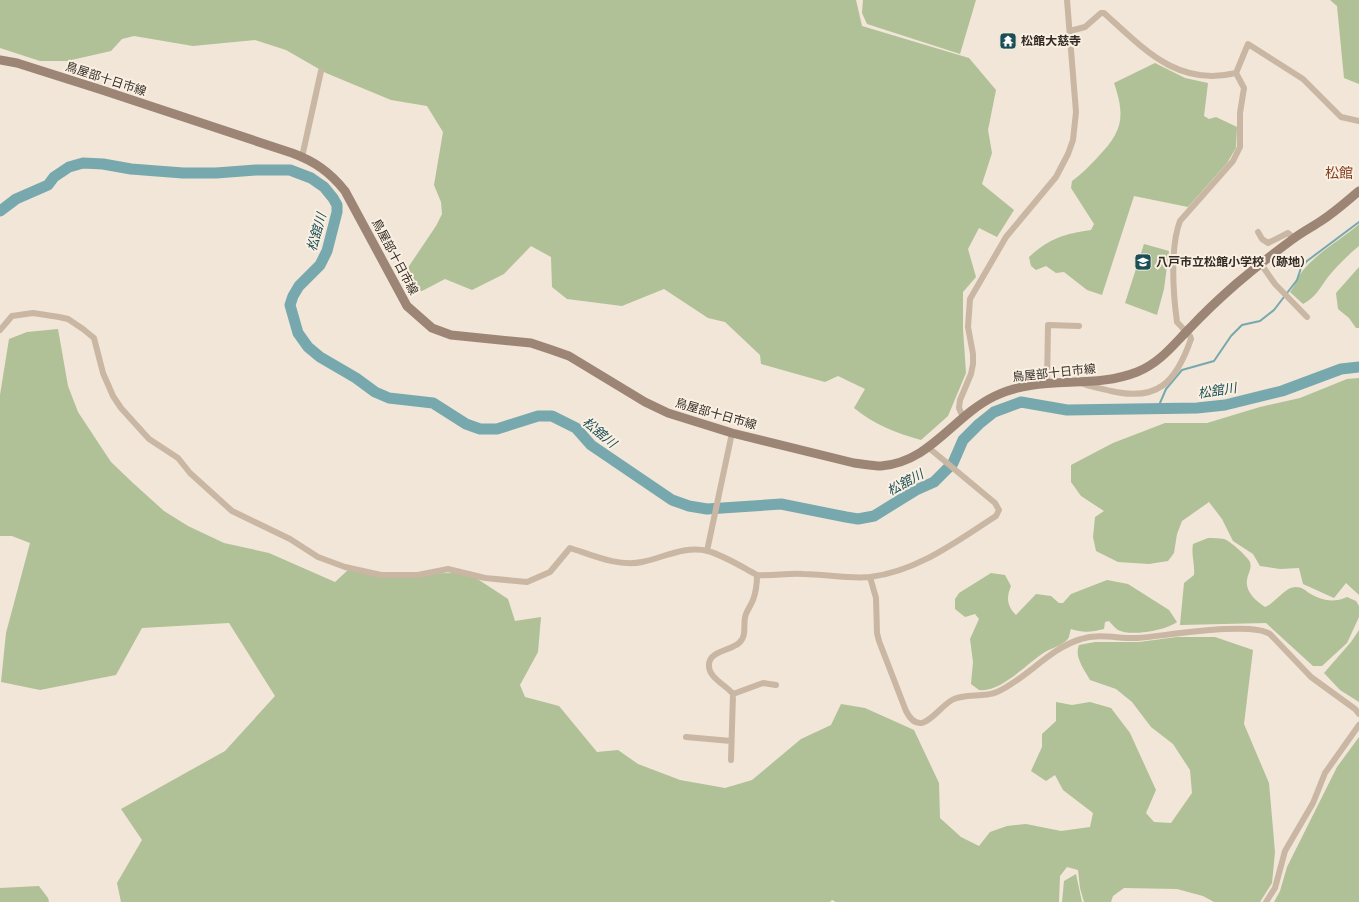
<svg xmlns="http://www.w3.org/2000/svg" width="1359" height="902" font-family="Roboto,'Noto Sans JP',sans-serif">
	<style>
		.green { fill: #b0c097 }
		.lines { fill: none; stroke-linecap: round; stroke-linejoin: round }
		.stream { stroke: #76a8ae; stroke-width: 2 }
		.river { stroke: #76a8ae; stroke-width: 11 }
		.street { stroke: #c9b6a3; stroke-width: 6 }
		.secondary { stroke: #9c8575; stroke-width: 9 }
		.labels { text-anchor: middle; stroke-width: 4; stroke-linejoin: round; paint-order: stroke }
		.poi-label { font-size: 12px; font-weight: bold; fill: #342b25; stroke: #f9f0e3; text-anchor: start }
		.street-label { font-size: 12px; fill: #342b25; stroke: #f9f0e3 }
		.water-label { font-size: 13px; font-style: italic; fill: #1b4e55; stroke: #f9f0e3 }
		.quarter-label { font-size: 14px; fill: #833c1e; stroke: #f9f0e3 }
	</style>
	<rect width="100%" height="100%" fill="#f1e6d7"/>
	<!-- green -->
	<path class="green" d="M0,0H856L862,26L969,58L996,90L988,130L992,153L982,184L1014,210L997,237L979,228L968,249L976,277L963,292V329L966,373L948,416L921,440C896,433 875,425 854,408L865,389L838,376L825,382L761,364L760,355L725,322L708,318L664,289L622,306L567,299L552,287L551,257L531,246L504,274L472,290L445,279L422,291L409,290L401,278L436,226L442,214L441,202L434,185L443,132L427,106L391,100L326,73L286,50L255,40L193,46L134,36L122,39L111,51L67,61H40L0,48Z
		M863,0H976L960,54L867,24L862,13Z
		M1330,0H1359V84L1344,78L1337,6Z
		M1155,63L1185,78L1208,83L1204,116L1209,119L1216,117L1237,127L1236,148L1227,163L1188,207L1134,196L1102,295L1087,290L1064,272L1056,273L1046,266L1036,270L1031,266L1029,257C1050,238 1064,234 1091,230L1094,224L1071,188L1072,181C1082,174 1089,166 1097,158C1122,132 1126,118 1114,83Z
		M1359,224V246C1348,255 1337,266 1328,277C1320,288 1315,298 1303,304L1290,292C1296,284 1299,274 1305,268C1321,250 1342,239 1359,224Z
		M1144,244L1169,251L1164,289L1157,315L1125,303Z
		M1359,267V328H1356L1349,318L1338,309L1336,293Z
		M58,329L68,386L78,412L111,462L133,483L164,511L188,526L224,543L269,553L335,582L348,570L370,574L456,573L476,578L508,599L515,621L541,617L538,652L520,685L525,697L559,706L597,752L618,750L638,764L680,780L725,788L752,780L801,739L831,725L841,704L865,708L914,730L939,783L940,818L961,837L979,846L990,832L1007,826L1026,824L1061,831L1090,827L1093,813L1063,790L1055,775L1046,781L1031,771L1042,747V734L1056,721V702L1072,705L1090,702L1111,708L1130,733L1156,790L1146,813L1154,822L1171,823L1192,793L1190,770L1173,744L1151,727L1132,702L1116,689L1090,680C1084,669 1074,657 1079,645L1095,642H1139L1177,637H1215L1253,650L1244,724L1269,783L1275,852L1272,883L1260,902H1214L1203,896L1177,889L1124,888L1113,896L1111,902H1084L1080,888L1078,870L1067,867L1060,876L1059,902H836L832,900L830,902H121L117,883L142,840L121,809L225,751L275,696L229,623L142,628L116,675L40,690L1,682L6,633L30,543L12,536H0V395L9,339L27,332Z
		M1359,378V595L1346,583L1334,598L1303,584L1299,568L1280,569L1260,566L1253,554L1233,541L1222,519L1209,502L1182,521L1177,534L1174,553L1168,561L1149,564L1118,562L1096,551L1093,537L1095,517L1104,511L1081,496L1071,482V465L1113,443L1165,423H1207L1260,407L1300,398L1347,379Z
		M1208,538C1213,538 1219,538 1224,539C1230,541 1247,556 1250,562C1252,569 1248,573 1247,580C1245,592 1256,601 1265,607C1276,603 1284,587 1296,587C1302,587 1305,590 1309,593C1322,601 1334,603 1347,597L1356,601L1359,606V617L1347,643L1322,666H1313L1266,623L1180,625L1184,583L1194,575C1195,564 1191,555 1193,544Z
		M991,573L1005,575L1011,586C1006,598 1007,606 1016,615L1036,594L1051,596L1059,603H1063L1071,594L1107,580L1128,584L1169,610L1177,622C1167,630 1131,637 1118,630C1115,628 1112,624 1109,621L1105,622L1104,629C1092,632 1083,633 1071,629C1069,634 1070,637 1067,640C1061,646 1052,648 1045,652C1027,663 1001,693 979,690L971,684L973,662L970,639L979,619L975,614L965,617L955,609V599L959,593Z
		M1359,630V702L1340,690L1324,673L1351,642Z
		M1359,737V902H1274L1280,891L1287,867L1337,767Z
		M1076,874L1082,902H1062L1064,881Z
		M39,886L48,898L49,902H0V888Z"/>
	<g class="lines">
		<!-- stream -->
		<path class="stream" d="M1160,410V403L1166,389L1182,370L1214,361L1231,336L1242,325L1260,321L1274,310L1297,280L1301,268L1307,261L1359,222"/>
		<!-- river -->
		<path class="river" d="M0,211L16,199L48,185L54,177L69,167L83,163L103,164L131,169L183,173H216L256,170H290L311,178L324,187L333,198L337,205V212L327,251L320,265L299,286L293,296L290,305L298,333L308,347L320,357L356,378L375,392L389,398L433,403L466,424L480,429H497L538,416H552L576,428L591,445L672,500L689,506L707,509L781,504L846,517L858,519L874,516L916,490L934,482L953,463L963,440L979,424L994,412L1021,402L1067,410L1197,408L1225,405L1282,391L1341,369L1359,367"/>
		<!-- street -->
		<path class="street" d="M1070,31L1085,27L1101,13H1104C1144,49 1177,87 1236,73
			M302,157L321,71
			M1258,232L1262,239L1268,243L1288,233L1294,238
			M1261,264L1275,284L1307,317
			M0,330L12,316L33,313L59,317L68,319L83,329L94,338L103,373L113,396L121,408L149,439L178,458L190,473L232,511L290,539L318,557L345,567L381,575H418L448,569L485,578L527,582L550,572L570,548C592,555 618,567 642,562C663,558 684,545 708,551C725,556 742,567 757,575C773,576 788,573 803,574C825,574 848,579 870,577C918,571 957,541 996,516L999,510L995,503L929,448
			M1081,383C1090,387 1100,388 1111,391C1158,402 1176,382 1191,339L1190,336L1177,322C1173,293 1170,247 1180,221L1233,161L1240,147V113L1244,88L1236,73L1248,44L1303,79L1341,117L1359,121
			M1047,384L1048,325L1079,326
			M963,417L959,408L960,400L971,374L973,364V354L968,327L970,299L1006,237L1056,177L1068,154L1073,140L1076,112L1067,0
			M707,551L732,433
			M870,577L876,598L877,633L879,641L906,711C921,740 936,709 952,700C965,693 983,698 997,692C1025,680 1050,648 1081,639C1100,633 1119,639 1138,638C1165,636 1250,621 1270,634L1311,677L1355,709L1359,714
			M733,694L763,683L776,685
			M686,737L731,741
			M731,760L733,694C726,685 709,678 709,666C708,651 730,651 739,643C748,635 742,624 746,614C748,609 751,605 753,600C756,592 757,584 757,575
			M1266,902L1275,888L1285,851L1313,803L1325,773L1359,725"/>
		<!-- secondary -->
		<path class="secondary" d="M0,60L17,63L102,90L292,153C314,161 330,172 345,191L407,306L432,328L451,335L531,343L552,350L569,356L645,402L668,413L732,433L854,463C863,464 873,466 881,466C931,462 953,416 995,396C1039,374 1092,390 1137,372C1160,363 1174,344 1190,328C1205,312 1220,298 1236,284C1255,268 1274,253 1293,239C1302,232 1312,227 1321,221C1335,212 1347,201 1359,191"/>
	</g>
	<!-- icons -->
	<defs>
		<g id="temple-square" transform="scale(0.9)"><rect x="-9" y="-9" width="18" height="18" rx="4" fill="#1b4e55" stroke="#f9f0e3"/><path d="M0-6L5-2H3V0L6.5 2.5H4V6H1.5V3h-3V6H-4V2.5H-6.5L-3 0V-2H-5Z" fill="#fff"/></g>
		<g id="school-square" transform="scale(0.9)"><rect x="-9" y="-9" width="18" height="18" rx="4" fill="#1b4e55" stroke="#f9f0e3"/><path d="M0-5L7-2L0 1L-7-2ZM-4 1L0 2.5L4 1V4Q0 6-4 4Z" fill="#fff"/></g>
	</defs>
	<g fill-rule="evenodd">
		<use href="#temple-square" x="1008" y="41"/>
		<use href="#school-square" x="1143" y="262"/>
	</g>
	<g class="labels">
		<!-- poi labels -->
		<g class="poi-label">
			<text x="1021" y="45">松館大慈寺</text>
			<text x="1156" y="266">八戸市立松館小学校（跡地）</text>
		</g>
		<!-- street labels -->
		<g class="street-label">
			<text transform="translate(106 79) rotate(18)" y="4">鳥屋部十日市線</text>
			<text transform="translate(395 257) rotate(62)" y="4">鳥屋部十日市線</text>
			<text transform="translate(1054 373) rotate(-6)" y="4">鳥屋部十日市線</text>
			<text transform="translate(716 414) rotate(16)" y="4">鳥屋部十日市線</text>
		</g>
		<!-- water labels -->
		<g class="water-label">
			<text transform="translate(316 232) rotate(-74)" y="5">松舘川</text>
			<text transform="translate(1217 390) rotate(-9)" y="5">松舘川</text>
			<text transform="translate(600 432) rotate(40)" y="5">松舘川</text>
			<text transform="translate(905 482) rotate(-29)" y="5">松舘川</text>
		</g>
		<!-- quarter labels -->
		<g class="quarter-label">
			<text x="1339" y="178">松館</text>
		</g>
	</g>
</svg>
